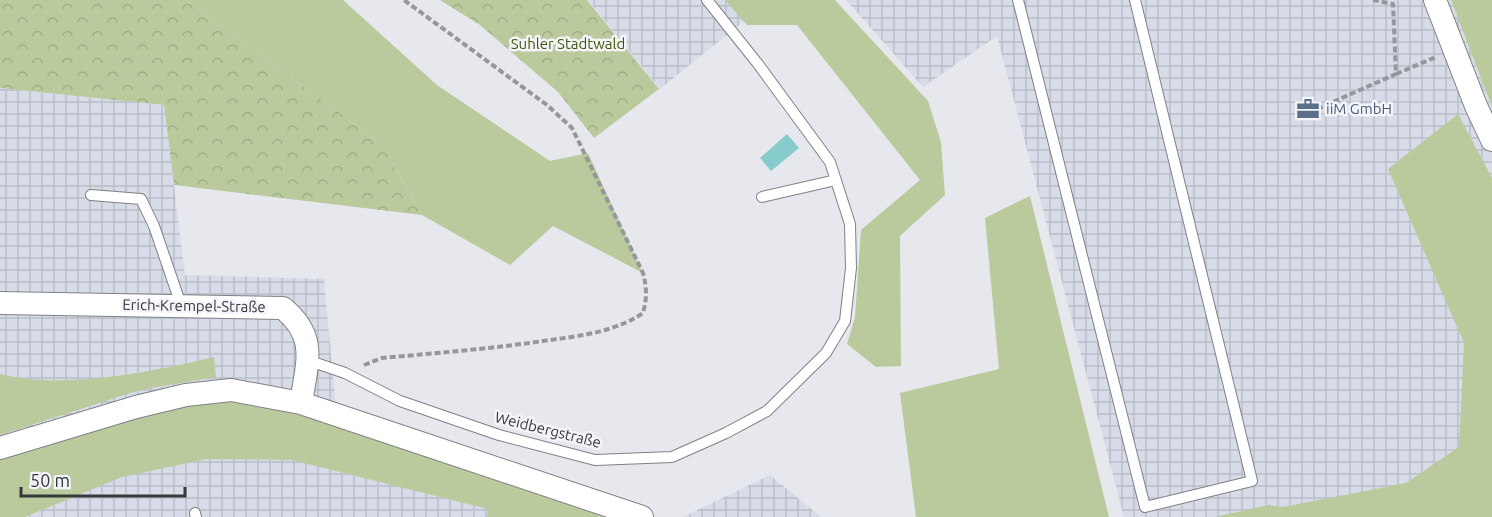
<svg xmlns="http://www.w3.org/2000/svg" width="1492" height="517" font-family="Ubuntu,sans-serif">
	<style>
		.industrial { fill: url(#industrial-grid) }
		.green { fill: #baca9d }
		.forest { fill: url(#forest-crowns) }
		.water { fill: #86cccd }
		.lines { fill: none; stroke-linecap: round; stroke-linejoin: round }
		.service-casing { stroke: #7f8186; stroke-width: 12 }
		.minor-casing { stroke: #7f8186; stroke-width: 24 }
		.path { stroke: #95979b; stroke-width: 4; stroke-dasharray: 6 3; stroke-linecap: butt }
		.service { stroke: #fff; stroke-width: 10 }
		.minor { stroke: #fff; stroke-width: 22 }
		.labels { text-anchor: middle; stroke-width: 5; stroke-linejoin: round; paint-order: stroke }
		.park-label { font-size: 15px; fill: #425607; stroke: #f3f5fb }
		.service-label { font-size: 15px; fill: #4e5e75; stroke: #f3f5fb; text-anchor: start }
		.street-label { font-size: 15px; fill: #37383a; stroke: #f3f5fb }
	</style>
	<defs>
		<pattern id="industrial-grid" width="8" height="8" patternUnits="userSpaceOnUse" patternTransform="scale(1.5)"><rect width="8" height="8" fill="#d8dce8"/><path d="M0 4h8M4 0v8" fill="none" stroke="#babec8"/></pattern>
		<pattern id="forest-crowns" width="20" height="18" patternUnits="userSpaceOnUse" patternTransform="scale(1.5)"><rect width="20" height="18" fill="#baca9d"/><path d="M2 6a3 3 0 1 1 6 0M12 15a3 3 0 1 1 6 0" fill="none" stroke="#a0ae88"/></pattern>
	</defs>
	<rect width="100%" height="100%" fill="#e6e8ee"/>
	<!-- industrial -->
	<path class="industrial" d="M588,0H770L660,89Z
		M846,0H1451L1492,107V517H1124L997,36L923,87Z
		M0,88L164,105L185,275L324,279L337,419L620,517H0Z
		M770,475L821,517H683Z"/>
	<!-- green -->
	<path class="green" d="M186,0H343L437,85L550,161L588,153L643,273L553,226L510,265L422,215L382,144Z
		M725,0H835L928,101L941,142L945,195L900,236L901,366L876,367L847,344L855,317L861,230L920,180L797,25H747Z
		M1451,0H1492V107Z
		M1458,114L1492,178V517H1215L1268,505L1283,507L1406,483L1459,447L1464,343L1388,169Z
		M1030,196L1109,517H916L900,393L999,369L985,218Z
		M214,357L216,377L140,390L0,435V374C62,390 152,372 214,357Z
		M234,398L311,415L604,517H487L488,509L292,460L206,459L122,477L25,517H0V459L161,405Z"/>
	<!-- forest -->
	<path class="forest" d="M0,0H186L382,144L422,215L174,185L164,105L0,88Z
		M440,0H587L659,89L594,138L558,92L480,25Z"/>
	<!-- water -->
	<path class="water" d="M787,134L799,148L771,171L760,158Z"/>
	<g class="lines">
		<!-- service casing -->
		<g class="service-casing">
			<path id="service" d="M1018,0L1145,507L1252,481L1135,0
				M91,195L141,199L154,226L181,305
				M762,197L836,180
				M307,360L345,373L400,401L499,435L595,460L672,457L726,433L767,411L826,353L845,321L851,268L850,224L830,162L758,64L707,0
				M195,513L196,517"/>
		</g>
		<!-- minor casing -->
		<g class="minor-casing">
			<path id="minor" d="M1435,0L1476,106L1492,140
				M0,303L283,308C318,337 307,362 301,403
				M0,448L136,407L186,395L231,390L301,403L642,517"/>
		</g>
		<!-- path -->
		<path class="path" d="M1396,74L1436,57
			M1317,109L1396,74L1393,4L1373,0
			M364,365L382,358C436,353 489,349 543,341C578,336 613,333 643,313C647,298 647,288 643,273L572,128L547,105L404,0"/>
		<!-- service -->
		<use href="#service" class="service"/>
		<!-- minor -->
		<use href="#minor" class="minor"/>
	</g>
	<!-- icons -->
	<defs>
		<g id="office-bare" transform="scale(1.8)"><path d="M-6-3h4V-5.5h4V-3h4V5H-6ZM-1-4.5V-3h2v-1.5ZM-6 0V1H6V0Z" fill="#5c6f8a" stroke="#f3f5fb" stroke-width="2.5" paint-order="stroke"/></g>
	</defs>
	<g fill-rule="evenodd">
		<use href="#office-bare" x="1308" y="109"/>
	</g>
	<g class="labels">
		<!-- park labels -->
		<g class="park-label">
			<text x="568" y="49">Suhler Stadtwald</text>
		</g>
		<!-- service labels -->
		<g class="service-label">
			<text x="1326" y="114">iiM GmbH</text>
		</g>
		<!-- street labels -->
		<g class="street-label">
			<text transform="translate(194 306) rotate(1)" y="5">Erich-Krempel-Straße</text>
			<text transform="translate(548 430) rotate(14)" y="5">Weidbergstraße</text>
		</g>
	</g>
	<!-- scale -->
	<path d="M21 487v9h164v-9" fill="none" stroke="#37383a" stroke-width="3"/>
	<text x="30" y="487" font-size="18" fill="#37383a" stroke="#f3f5fb" stroke-width="4.5" paint-order="stroke">50 m</text>
</svg>
